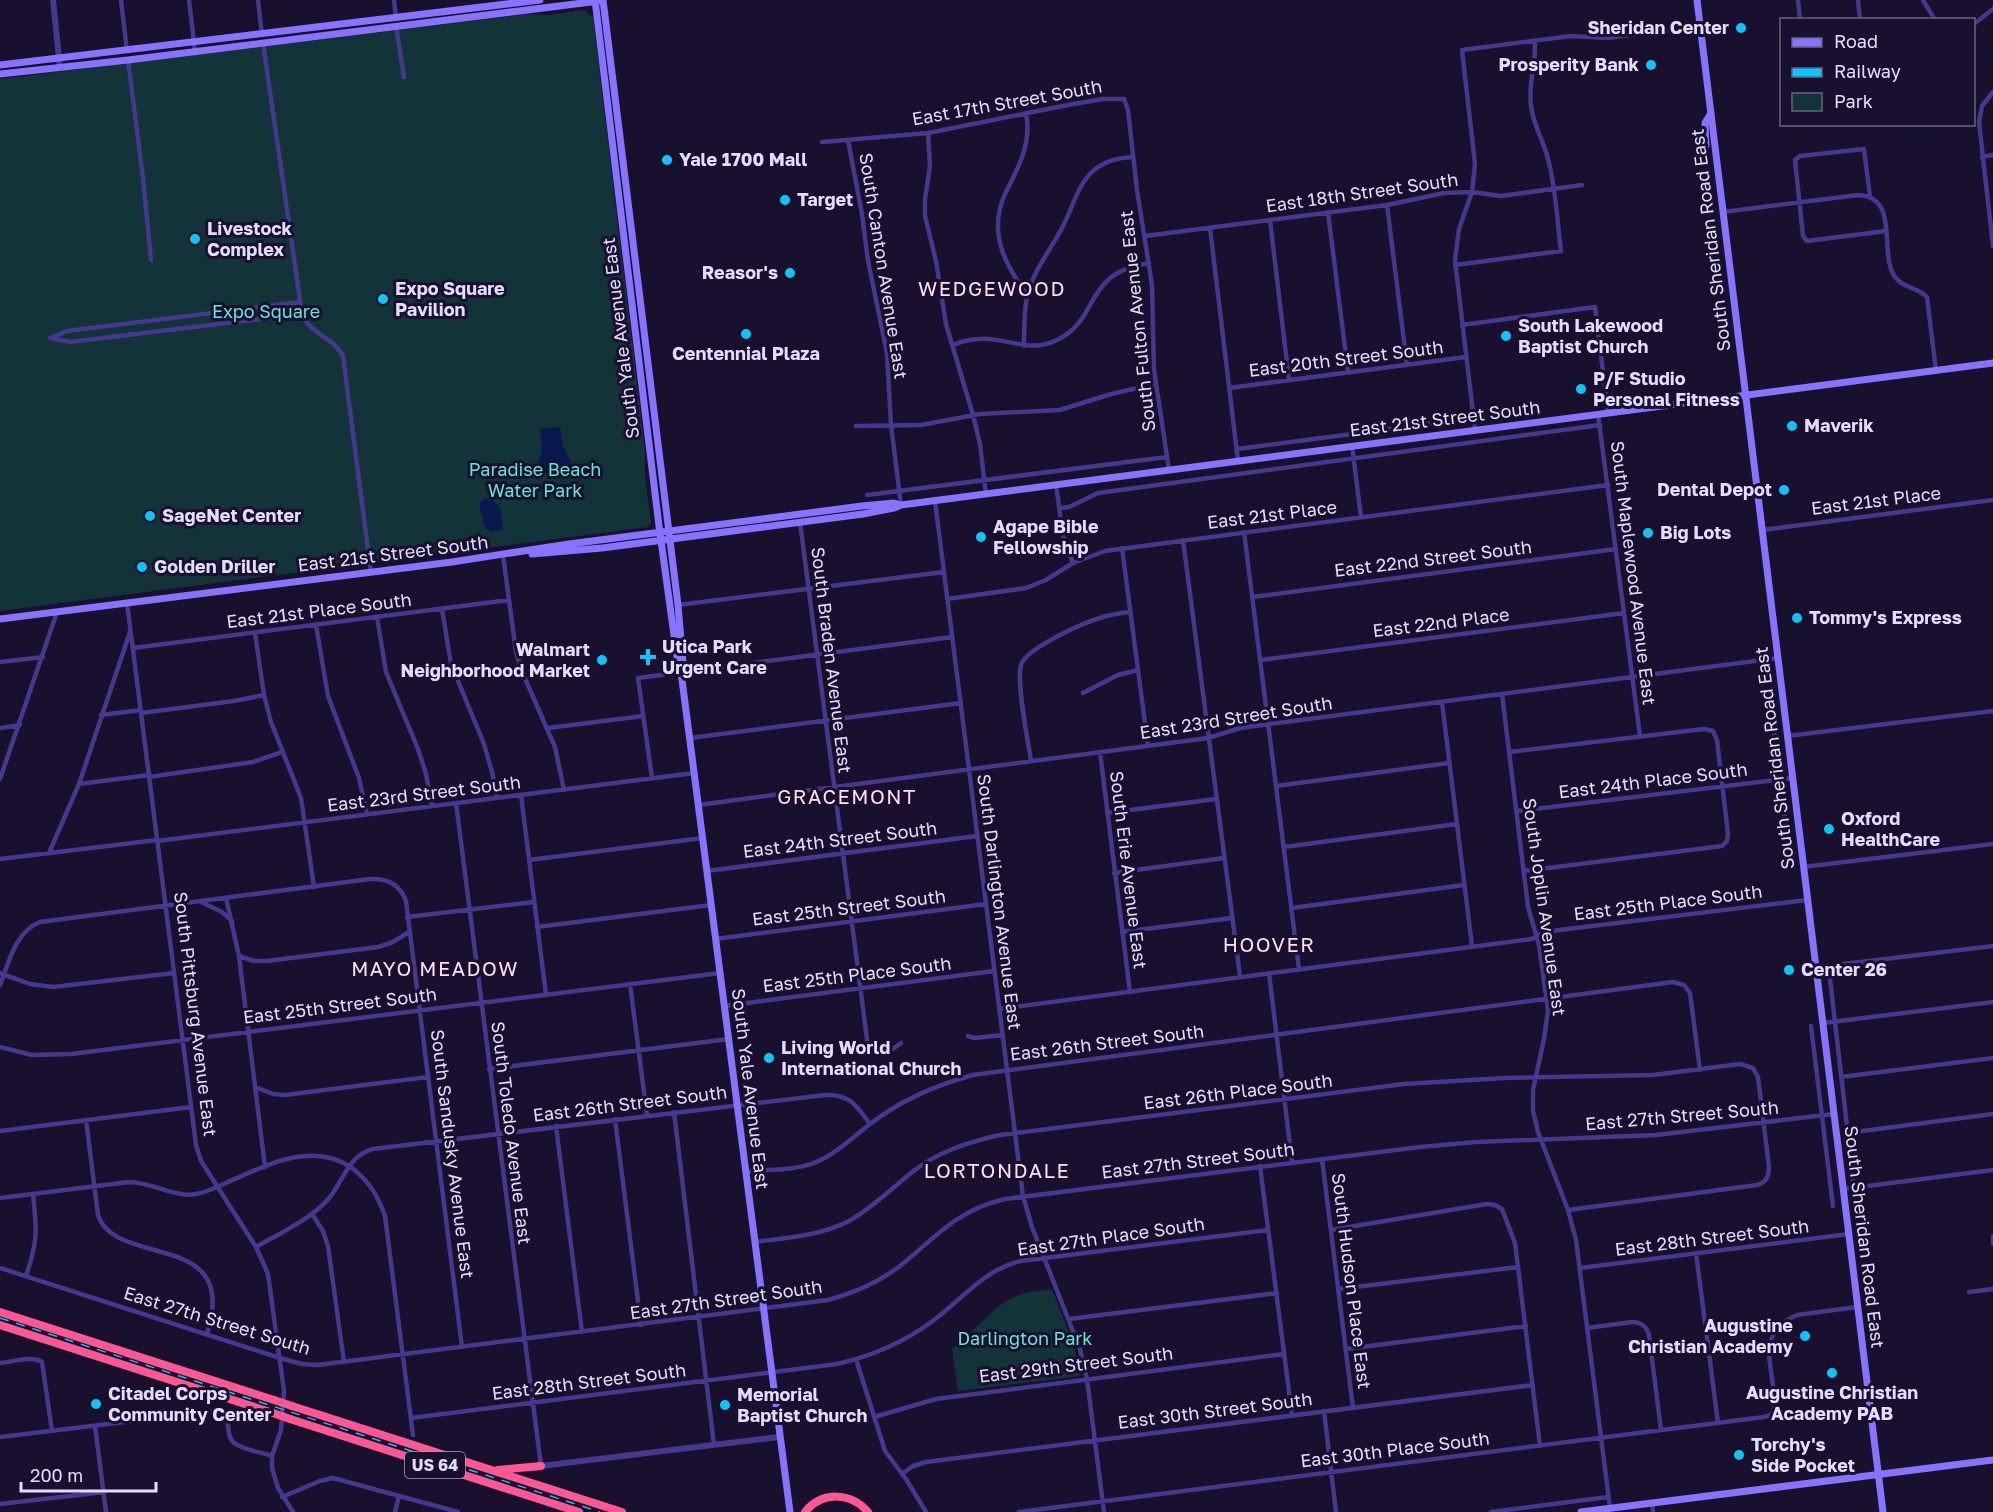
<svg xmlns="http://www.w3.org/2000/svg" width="1993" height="1512" font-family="'Golos Text',sans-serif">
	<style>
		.green { fill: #123438 }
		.water { fill: #07184f }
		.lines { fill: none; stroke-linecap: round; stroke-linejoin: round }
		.stream { stroke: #07184f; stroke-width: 1.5 }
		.minor { stroke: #46378f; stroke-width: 4.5 }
		.tertiary { stroke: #46378f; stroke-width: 6 }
		.secondary { stroke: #8873ff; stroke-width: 7 }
		.motorway { stroke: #ff5792; stroke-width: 8 }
		.rail { stroke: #08c7ff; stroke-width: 1.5; stroke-dasharray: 9 8; stroke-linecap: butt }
		.motorway-bridge { stroke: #ff5792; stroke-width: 8 }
		.poi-dot { fill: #08c7ff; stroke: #18102d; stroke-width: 2 }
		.labels { text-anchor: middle; stroke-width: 6; stroke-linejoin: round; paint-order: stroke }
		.shield { fill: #18102d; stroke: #a79fc0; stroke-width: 1.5 }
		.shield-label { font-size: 16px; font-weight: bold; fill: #e4dcff }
		.poi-label { font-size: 18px; font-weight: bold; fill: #e4dcff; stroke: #18102d; text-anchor: start }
		.street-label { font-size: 18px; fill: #e4dcff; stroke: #18102d }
		.park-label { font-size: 18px; fill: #5ee9d8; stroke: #18102d }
		.neighbourhood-label { font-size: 20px; letter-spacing: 1.5px; fill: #ffdeef; stroke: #18102d }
	</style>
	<rect width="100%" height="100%" fill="#18102d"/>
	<!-- green -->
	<path class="green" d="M584,10L593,17L645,450V476L651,523L648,527L0,611V79L528,14L548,15Z
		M1052,1289L1073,1343L1081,1376L958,1391L952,1349C974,1332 993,1305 1019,1295C1029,1291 1042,1291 1052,1289Z"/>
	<!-- water -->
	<path class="water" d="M560,427L563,446L574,468L555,474L536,472L542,449L540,429Z
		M483,499H491L500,507L503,530L491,532L484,526L482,514L480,512V503Z"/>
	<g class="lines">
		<!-- stream -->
		<path class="stream" d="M1974,67L1993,53
			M1917,138L1923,136L1931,124"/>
		<!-- minor -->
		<path class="minor" d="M121,0L127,51
			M189,0L195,51
			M258,0L262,35
			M394,0L396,18
			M1798,0L1800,20
			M1858,0L1860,20
			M1923,0L1935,20
			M1974,24L1993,9
			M396,26L404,77
			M263,43L302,314C310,334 333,337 343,356L371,573
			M128,60L143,178L151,260
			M1993,92L1982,106L1979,122L1993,246
			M1026,113C1032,143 1019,166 1006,192C987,231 1004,263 1027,295
			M928,133L930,166L925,199V216L936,261L946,324L973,415L980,444L986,494
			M848,140L862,214L868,261L887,353L891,425L901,505
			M822,142L928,133L1073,104L1103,99H1124L1128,110L1137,190L1152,285L1154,370L1169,470
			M1982,157L1993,155
			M1870,197L1864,149L1800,156L1795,160L1803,236L1807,241L1886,231
			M1387,205L1407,365
			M1328,212L1348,372
			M1723,212L1858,195C1901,197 1878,253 1895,277C1902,288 1918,287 1927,297L1936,371
			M1270,220L1289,380
			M1210,228L1238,461
			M1145,236L1387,205L1444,193L1472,192L1501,196L1582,185
			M1455,265L1561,251C1557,221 1556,188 1548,159C1544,141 1533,125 1531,106C1528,84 1536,63 1535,41
			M1462,325L1595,307L1608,412
			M50,338L70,342L302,314
			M51,338L67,331L300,302
			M953,345C965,340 976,338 989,339C1014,341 1033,352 1057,340C1101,319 1082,273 1149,263
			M1024,346C1024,330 1024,312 1027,296C1033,271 1052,248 1063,226C1072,209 1077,187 1091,173C1103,161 1117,158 1133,157
			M1229,388L1466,357
			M1598,414L1640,736
			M856,426L921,425L980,414L1060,410L1111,394L1156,384
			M1475,430L1455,260L1459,229L1472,192L1475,164L1462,50L1571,36L1607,38L1700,26
			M1352,446L1361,517
			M1237,449L1474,418
			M1056,484L1063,536L1073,563
			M867,495L1167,457
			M935,501L1023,1196L1032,1227L1080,1349L1087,1379L1104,1512
			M1059,508L1069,507L1098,493L1600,425
			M800,522L868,1047L874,1051L893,1049L901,1043
			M1762,530L1993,500
			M1244,532L1299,969
			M1183,540L1240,976
			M1122,548L1148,746
			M503,555L516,652L523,674L555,747L564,790
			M1253,597L1616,549
			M947,599L1026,588L1046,580L1073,563L1105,551L1608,485
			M127,603L196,1145L201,1161L256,1247L268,1274L284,1391L281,1430L272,1456V1468L278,1488L293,1512
			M678,605L944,572
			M442,609L451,664L484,744L492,772L497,798
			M377,617L386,672L418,749L426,774L432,806
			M316,625L328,696L359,778L367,814
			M255,633L264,695L271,722L301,798L314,887
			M133,648L509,600
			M1261,660L1624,613
			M0,662L43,657
			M1769,690L1791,867
			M1083,693L1118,675L1138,670
			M1502,694L1528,907L1539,945L1548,1010L1544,1039L1533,1090V1111L1538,1132L1568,1210L1576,1240L1610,1508
			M1442,702L1472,946
			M141,713L234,701L264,695
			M101,715L141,710
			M0,728L20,725
			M548,728L643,716
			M1787,736L1993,711
			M690,738L961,703
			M1100,752L1130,992
			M1510,752L1704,729L1713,731L1717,740L1728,834L1727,841L1722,846L1524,871
			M1031,761C1028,741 1016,681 1021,665C1026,648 1085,622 1103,617C1112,614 1121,613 1130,612
			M149,777L253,762L282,752
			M652,778L638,678L952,637
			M0,779L57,612
			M79,784L149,775
			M1276,786L1449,763
			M521,795L546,995
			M456,803L541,1466
			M698,805L1208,738L1240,728L1778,658
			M1517,811L1793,778
			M1107,813L1216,799
			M157,841L694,773
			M1284,847L1457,824
			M49,853L79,784L130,632
			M0,859L157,840
			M529,860L703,838
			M1803,867L1993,844
			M707,871L977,836
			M1114,873L1224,858
			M226,898L239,956L265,1167
			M201,902L222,912L232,921
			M1292,908L1464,885
			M407,917L534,902
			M537,927L711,905
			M1122,932L1232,918
			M715,939L986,904
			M239,956L254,961H267L378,947L391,943L409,932
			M0,973L30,984L53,987L174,973
			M1269,973L1292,1162
			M630,984L647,1115
			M0,985C9,962 15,932 40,922L370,879C387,878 400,884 406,901L462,1347
			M724,1006L994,971
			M999,1009L1531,939L1543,933L1559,930L1807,900
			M1823,1023L1993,1002
			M1811,1026L1833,1206
			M968,1036L974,1038L1003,1035
			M0,1047L32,1055L71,1054L720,973
			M489,1069L729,1039
			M1841,1077L1993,1058
			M255,1087L273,1094L285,1095L428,1077
			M674,1112L714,1445
			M615,1119L641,1325
			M86,1120L98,1215C115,1269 241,1228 207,1334
			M556,1126L582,1332
			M0,1131L191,1107
			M1847,1133L1993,1114
			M1322,1159L1353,1408
			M1260,1166L1292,1415
			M745,1172C768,1169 792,1171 814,1163C836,1154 852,1138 870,1124C901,1100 936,1085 973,1075L1673,982L1684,985L1690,993L1700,1070
			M1854,1187L1829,970L1835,965L1993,946
			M1844,1189L1993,1170
			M0,1198L129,1182C152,1182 174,1198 196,1194C207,1192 217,1187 226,1183C265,1166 312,1140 352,1168C369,1181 378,1196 385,1216L413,1435
			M312,1214L323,1231L328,1246L344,1362
			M1331,1230L1487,1204L1495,1205L1502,1209L1515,1243L1540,1446
			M1993,1236V1244
			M754,1242C786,1238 820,1236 849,1221C872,1208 891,1189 911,1173C937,1152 968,1142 1000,1135L1404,1084L1504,1078L1653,1075L1740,1064L1753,1068L1758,1077L1769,1167C1769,1176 1766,1183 1757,1185L1568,1210
			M256,1247C280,1233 312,1219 330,1197C344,1179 349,1155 373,1149L825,1095C850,1094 856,1105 870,1124
			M1696,1253L1718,1423
			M0,1268L280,1358L302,1364L318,1365L828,1300C854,1293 879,1282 900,1266C936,1237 957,1210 1005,1199L1420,1147L1476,1142L1656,1135L1834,1114
			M1580,1268L1849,1234
			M26,1276C38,1241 37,1230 33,1194
			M1339,1289L1518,1267
			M1969,1292L1993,1289
			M1069,1319L1277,1293
			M1587,1328L1632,1322C1641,1322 1647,1327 1649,1335L1661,1430
			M1346,1349L1526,1326
			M856,1359L885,1451L906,1479L926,1512
			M0,1363C12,1362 32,1355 42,1362L52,1431
			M1324,1411L1336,1512
			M874,1417L936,1399L1284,1354
			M411,1418L837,1364C872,1356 905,1342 934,1320C962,1299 985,1269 1021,1261L1268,1230
			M95,1426L106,1512
			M0,1437L216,1411C235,1415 223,1434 234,1443C243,1450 261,1452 272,1456
			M902,1474L913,1466L926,1462L1533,1385
			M282,1497L320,1481L333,1478L458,1512
			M1652,1503L1653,1512
			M0,1504L104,1492
			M395,1512L399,1496
			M1019,1512L1764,1417L1771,1415L1774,1410C1778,1374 1750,1335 1797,1315L1857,1307
			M1491,1512L1608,1497"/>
		<!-- tertiary -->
		<path class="tertiary" d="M53,0L60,68
			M541,1466L779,1437"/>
		<!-- secondary -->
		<path class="secondary" d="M595,0L659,526L678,664L681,672L790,1512
			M603,0L678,605L683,663L681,672
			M1697,0L1883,1512
			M0,65L540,0
			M0,74L128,60L599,1
			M1697,160L1706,146L1705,123L1711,113
			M532,554L602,548L863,514L894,508L901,505
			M0,619L452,562L569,544L862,506L894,503L901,505L1993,363
			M1581,1512L1993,1460"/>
		<!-- motorway -->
		<path class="motorway" d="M0,1312L274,1400
			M0,1325L273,1413
			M292,1406L622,1512
			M290,1419L579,1512
			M498,1470L541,1466
			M805,1512C822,1491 851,1492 868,1512"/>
		<!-- rail -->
		<path class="rail" d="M0,1318L600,1512"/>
		<!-- motorway-bridge -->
		<path class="motorway-bridge" d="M274,1400L292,1406
			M273,1413L290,1419"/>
	</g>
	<!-- markers -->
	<g class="poi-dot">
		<circle cx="1741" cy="28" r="6"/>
		<circle cx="1651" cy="65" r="6"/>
		<circle cx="667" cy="160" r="6"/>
		<circle cx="785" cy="200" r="6"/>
		<circle cx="195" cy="239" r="6"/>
		<circle cx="790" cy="273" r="6"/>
		<circle cx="383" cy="299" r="6"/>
		<circle cx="746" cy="334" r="6"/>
		<circle cx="1506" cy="336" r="6"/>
		<circle cx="1581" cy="389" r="6"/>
		<circle cx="1792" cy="426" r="6"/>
		<circle cx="1784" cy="490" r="6"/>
		<circle cx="150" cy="516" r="6"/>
		<circle cx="1648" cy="533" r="6"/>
		<circle cx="981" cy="537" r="6"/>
		<circle cx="142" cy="567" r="6"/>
		<circle cx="1797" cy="618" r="6"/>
		<path d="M645 648h6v6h6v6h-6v6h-6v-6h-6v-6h6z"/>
		<circle cx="602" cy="660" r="6"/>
		<circle cx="1829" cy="829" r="6"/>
		<circle cx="1789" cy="970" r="6"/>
		<circle cx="769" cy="1058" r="6"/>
		<circle cx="1805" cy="1336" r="6"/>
		<circle cx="1832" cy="1373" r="6"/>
		<circle cx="96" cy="1404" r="6"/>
		<circle cx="725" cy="1405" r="6"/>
		<circle cx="1739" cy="1455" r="6"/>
	</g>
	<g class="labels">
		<!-- shield labels -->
		<rect class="shield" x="405" y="1452" width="60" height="26" rx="4.5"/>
		<g class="shield-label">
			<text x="435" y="1471">US 64</text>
		</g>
		<!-- poi labels -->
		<g class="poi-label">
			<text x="1729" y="34" text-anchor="end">Sheridan Center</text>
			<text x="1639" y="71" text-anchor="end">Prosperity Bank</text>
			<text x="679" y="166">Yale 1700 Mall</text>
			<text x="797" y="206">Target</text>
			<text x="207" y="235">Livestock<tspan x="207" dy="21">Complex</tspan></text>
			<text x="778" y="279" text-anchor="end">Reasor's</text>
			<text x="395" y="295">Expo Square<tspan x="395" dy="21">Pavilion</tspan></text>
			<text x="1518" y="332">South Lakewood<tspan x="1518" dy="21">Baptist Church</tspan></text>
			<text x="746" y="360" text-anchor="middle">Centennial Plaza</text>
			<text x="1593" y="385">P/F Studio<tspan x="1593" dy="21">Personal Fitness</tspan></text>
			<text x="1804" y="432">Maverik</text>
			<text x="1772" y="496" text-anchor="end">Dental Depot</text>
			<text x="162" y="522">SageNet Center</text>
			<text x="993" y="533">Agape Bible<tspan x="993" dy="21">Fellowship</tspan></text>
			<text x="1660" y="539">Big Lots</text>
			<text x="154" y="573">Golden Driller</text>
			<text x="1809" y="624">Tommy's Express</text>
			<text x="662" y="653">Utica Park<tspan x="662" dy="21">Urgent Care</tspan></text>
			<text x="590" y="656" text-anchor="end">Walmart<tspan x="590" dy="21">Neighborhood Market</tspan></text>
			<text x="1841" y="825">Oxford<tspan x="1841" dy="21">HealthCare</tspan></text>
			<text x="1801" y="976">Center 26</text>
			<text x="781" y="1054">Living World<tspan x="781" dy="21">International Church</tspan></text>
			<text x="1793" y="1332" text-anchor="end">Augustine<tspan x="1793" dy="21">Christian Academy</tspan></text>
			<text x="1832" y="1399" text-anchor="middle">Augustine Christian<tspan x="1832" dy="21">Academy PAB</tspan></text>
			<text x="108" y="1400">Citadel Corps<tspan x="108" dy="21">Community Center</tspan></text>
			<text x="737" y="1401">Memorial<tspan x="737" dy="21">Baptist Church</tspan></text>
			<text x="1751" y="1451">Torchy's<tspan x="1751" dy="21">Side Pocket</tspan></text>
		</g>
		<!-- street labels -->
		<g class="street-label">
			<text transform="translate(1007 103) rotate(-10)" y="6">East 17th Street South</text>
			<text transform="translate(1362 193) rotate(-8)" y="6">East 18th Street South</text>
			<text transform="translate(1711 240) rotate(-97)" y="6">South Sheridan Road East</text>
			<text transform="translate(883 266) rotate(81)" y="6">South Canton Avenue East</text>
			<text transform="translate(1138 321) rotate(-96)" y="6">South Fulton Avenue East</text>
			<text transform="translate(621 338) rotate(-97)" y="6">South Yale Avenue East</text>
			<text transform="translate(1346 359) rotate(-7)" y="6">East 20th Street South</text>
			<text transform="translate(1445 419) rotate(-7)" y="6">East 21st Street South</text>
			<text transform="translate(1876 501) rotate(-7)" y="6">East 21st Place</text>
			<text transform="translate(1272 515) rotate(-7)" y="6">East 21st Place</text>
			<text transform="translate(393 554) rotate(-7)" y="6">East 21st Street South</text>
			<text transform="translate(1433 559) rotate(-7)" y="6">East 22nd Street South</text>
			<text transform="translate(1633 573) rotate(83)" y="6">South Maplewood Avenue East</text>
			<text transform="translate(319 611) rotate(-7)" y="6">East 21st Place South</text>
			<text transform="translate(1441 623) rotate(-7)" y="6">East 22nd Place</text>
			<text transform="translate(831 660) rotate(83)" y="6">South Braden Avenue East</text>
			<text transform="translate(1236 718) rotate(-9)" y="6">East 23rd Street South</text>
			<text transform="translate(1775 758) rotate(-97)" y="6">South Sheridan Road East</text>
			<text transform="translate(1653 781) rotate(-7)" y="6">East 24th Place South</text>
			<text transform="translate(424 794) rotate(-7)" y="6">East 23rd Street South</text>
			<text transform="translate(840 840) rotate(-7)" y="6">East 24th Street South</text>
			<text transform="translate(1128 870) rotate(83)" y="6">South Erie Avenue East</text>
			<text transform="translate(999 902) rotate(83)" y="6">South Darlington Avenue East</text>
			<text transform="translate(1668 903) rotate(-7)" y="6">East 25th Place South</text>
			<text transform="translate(1544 907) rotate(82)" y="6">South Joplin Avenue East</text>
			<text transform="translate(849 908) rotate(-7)" y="6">East 25th Street South</text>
			<text transform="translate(857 975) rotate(-7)" y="6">East 25th Place South</text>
			<text transform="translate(340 1006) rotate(-7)" y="6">East 25th Street South</text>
			<text transform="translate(195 1014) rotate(83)" y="6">South Pittsburg Avenue East</text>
			<text transform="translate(1107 1043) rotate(-7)" y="6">East 26th Street South</text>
			<text transform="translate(750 1089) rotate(83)" y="6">South Yale Avenue East</text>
			<text transform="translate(1238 1092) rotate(-7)" y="6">East 26th Place South</text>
			<text transform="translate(630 1104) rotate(-7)" y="6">East 26th Street South</text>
			<text transform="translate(1682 1116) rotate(-5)" y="6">East 27th Street South</text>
			<text transform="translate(511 1133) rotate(83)" y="6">South Toledo Avenue East</text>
			<text transform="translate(452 1154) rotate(83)" y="6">South Sandusky Avenue East</text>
			<text transform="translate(1198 1161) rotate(-7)" y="6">East 27th Street South</text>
			<text transform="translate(1111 1237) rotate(-8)" y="6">East 27th Place South</text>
			<text transform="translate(1864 1237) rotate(83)" y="6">South Sheridan Road East</text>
			<text transform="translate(1712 1238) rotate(-7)" y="6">East 28th Street South</text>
			<text transform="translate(1351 1281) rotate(83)" y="6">South Hudson Place East</text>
			<text transform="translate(726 1300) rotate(-8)" y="6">East 27th Street South</text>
			<text transform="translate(217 1321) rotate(17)" y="6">East 27th Street South</text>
			<text transform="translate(1076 1365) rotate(-7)" y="6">East 29th Street South</text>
			<text transform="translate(589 1382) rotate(-7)" y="6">East 28th Street South</text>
			<text transform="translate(1215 1411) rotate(-7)" y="6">East 30th Street South</text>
			<text transform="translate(1395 1450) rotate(-7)" y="6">East 30th Place South</text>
		</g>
		<!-- park labels -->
		<g class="park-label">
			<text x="266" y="318">Expo Square</text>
			<text x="535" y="476">Paradise Beach<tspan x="535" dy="21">Water Park</tspan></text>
			<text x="1025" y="1345">Darlington Park</text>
		</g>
		<!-- neighbourhood labels -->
		<g class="neighbourhood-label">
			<text x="992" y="296">WEDGEWOOD</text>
			<text x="847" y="804">GRACEMONT</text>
			<text x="1269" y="952">HOOVER</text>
			<text x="435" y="976">MAYO MEADOW</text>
			<text x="997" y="1178">LORTONDALE</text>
		</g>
	</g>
	<!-- legend -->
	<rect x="1780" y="18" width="195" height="108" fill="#18102d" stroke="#6a6281" stroke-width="1.5"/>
	<rect x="1792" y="38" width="30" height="9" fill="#8873ff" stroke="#6a6281" stroke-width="1.5"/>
	<text x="1834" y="48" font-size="18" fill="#e4dcff">Road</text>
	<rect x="1792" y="68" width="30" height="9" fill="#08c7ff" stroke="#6a6281" stroke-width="1.5"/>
	<text x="1834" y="78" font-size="18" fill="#e4dcff">Railway</text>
	<rect x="1792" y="93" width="30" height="18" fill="#123438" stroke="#6a6281" stroke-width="1.5"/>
	<text x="1834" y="108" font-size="18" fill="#e4dcff">Park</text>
	<!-- scale -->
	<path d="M21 1482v9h135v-9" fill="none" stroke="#e4dcff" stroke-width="3"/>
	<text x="30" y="1482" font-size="18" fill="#e4dcff" stroke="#18102d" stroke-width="4.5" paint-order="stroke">200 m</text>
</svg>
